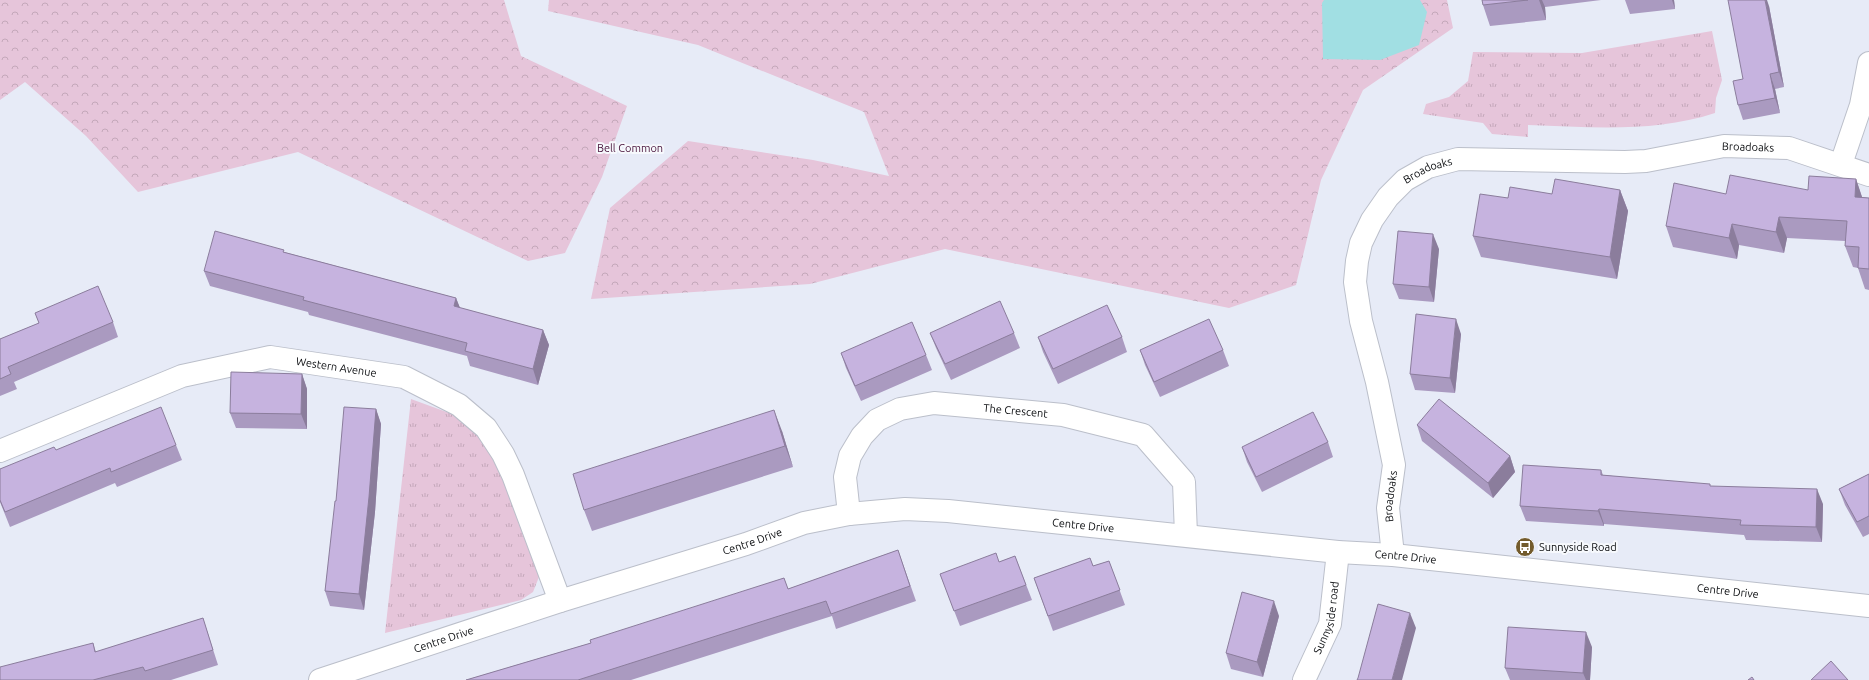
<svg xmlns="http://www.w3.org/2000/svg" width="1869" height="680" font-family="Ubuntu,sans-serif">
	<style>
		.grass { fill: url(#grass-tufts) }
		.forest { fill: url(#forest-crowns) }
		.water { fill: #a1dfe3 }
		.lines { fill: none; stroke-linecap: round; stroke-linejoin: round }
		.minor-casing { stroke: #bbbfca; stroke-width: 24 }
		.minor { stroke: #fff; stroke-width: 22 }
		.wall { fill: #aa9ac0 }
		.shaded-wall { fill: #8b7d9c }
		.building { fill: #c6b3df; stroke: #8b7d9c }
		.labels { text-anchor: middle; stroke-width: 4; stroke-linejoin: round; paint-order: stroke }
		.park-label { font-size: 11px; fill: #4a163d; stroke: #f7f9fd }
		.street-label { font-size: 11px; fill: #0b0d10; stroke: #f7f9fd }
		.poi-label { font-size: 11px; fill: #0b0d10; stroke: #f7f9fd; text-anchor: start }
	</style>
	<defs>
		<pattern id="grass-tufts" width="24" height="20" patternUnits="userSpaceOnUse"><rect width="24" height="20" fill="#e6c5da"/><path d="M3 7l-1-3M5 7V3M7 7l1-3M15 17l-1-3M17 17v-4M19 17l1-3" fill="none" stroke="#c4a8ba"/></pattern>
		<pattern id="forest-crowns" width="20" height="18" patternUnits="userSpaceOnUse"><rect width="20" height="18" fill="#e6c5da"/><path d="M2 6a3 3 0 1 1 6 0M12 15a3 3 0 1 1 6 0" fill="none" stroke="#c4a8ba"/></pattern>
	</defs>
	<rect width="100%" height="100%" fill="#e7ebf7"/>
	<!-- grass -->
	<path class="grass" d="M1712,31L1722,80L1716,98L1715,113C1655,133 1590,127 1528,125V137L1492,134L1483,123L1423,114L1426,104L1449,97L1468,81L1473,52L1582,53Z
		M411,399L463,418L486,439L534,550L539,577L533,592L521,600L385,633Z"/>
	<!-- forest -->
	<path class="forest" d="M0,0H504L521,56L627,106L602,177L565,253L528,261L298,152L138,192L86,136L25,82L0,100Z
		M549,0H1447L1453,28L1363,90L1321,180L1296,285L1229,308L945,249L810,284L591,299L610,208L688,141L813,160L889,176L864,112L698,45L548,11Z"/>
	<!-- water -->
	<path class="water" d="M1324,0H1420L1427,12L1419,45L1380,60L1323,59L1322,3Z"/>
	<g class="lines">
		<!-- minor casing -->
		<g class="minor-casing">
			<g id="minor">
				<path d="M1841,164L1861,105L1869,63"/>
				<path id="s1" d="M0,451L182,376L270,357L404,377L459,405L486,428L503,454L513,475L560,601"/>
				<path id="s2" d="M849,514L845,477L850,456L862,436L877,420L900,409L934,403L1063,415L1143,435L1184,482L1186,535"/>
				<path id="s3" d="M1393,555L1388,508L1394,465L1377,382L1361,321L1355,282L1357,261L1361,243L1372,220L1388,197L1405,180L1428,167L1458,159L1625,162L1646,161L1724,146L1789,148L1869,175"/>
				<path id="s4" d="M320,680L560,601L746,544L804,523L849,514L905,509L948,511L1338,552L1393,555L1869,606"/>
				<path id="s5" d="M1304,680L1330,624L1338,552"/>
			</g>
		</g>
		<!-- minor -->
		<use href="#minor" class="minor"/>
	</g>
	<!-- wall -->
	<path class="wall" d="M1482,0H1601L1545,7L1546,20L1490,26L1483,5Z
		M1625,0H1674L1675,9L1630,14Z
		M1769,6L1784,87L1775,89L1780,113L1743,120L1738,105L1743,79Z
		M1856,179L1862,197L1869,198V290L1865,289L1858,268L1853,267L1845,246V241L1787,238L1784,253L1739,245L1737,259L1673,247L1666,226L1726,194L1808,190Z
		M1620,190L1628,211L1617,279L1481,257L1473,236L1508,198L1552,194Z
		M1439,249L1434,302L1399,299L1393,284Z
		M284,252L456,298L460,308L543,330L549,345L538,385L470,366L467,356L309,315L308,312L210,286L204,271Z
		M35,313L113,322L118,337L14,382L17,389L0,396V339L39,323Z
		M930,333H1014L1020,348L951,380L936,348Z
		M1461,334L1455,393L1415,390L1410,374Z
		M1038,337H1122L1127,352L1058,384L1043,352Z
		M1140,350H1223L1229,366L1160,397L1145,365Z
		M841,353L926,355L932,370L861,401L846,368Z
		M302,374L307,389V429L236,428L230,413Z
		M376,409L381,424L375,512L364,610L330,606L325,591L336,501Z
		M1417,425L1510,456L1515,472L1493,498L1422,441Z
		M782,431L793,467L592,531L584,510Z
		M1328,442L1333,457L1262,492L1247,462L1242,447Z
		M176,445L182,460L117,487L115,483L10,527L0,502V469L56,450Z
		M1601,470L1603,475L1711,486L1823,504L1822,542L1746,540L1744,535L1604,524V526L1526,521L1520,506Z
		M1869,474V534L1863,537L1845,505L1839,489Z
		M898,550L916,601L836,629L832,616L631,680H466L591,643L784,578L788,589Z
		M1015,556L1032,600L960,626L940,574L999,562Z
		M1090,558L1093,566L1109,561L1125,605L1053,631L1034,578Z
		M1279,616L1263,677L1231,669L1226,653Z
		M203,618L218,665L171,680H0L93,643L96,652Z
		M1592,647L1590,680H1510L1505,668Z"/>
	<!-- shaded-wall -->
	<path class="shaded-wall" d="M1539,0H1542L1545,7L1546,20Z
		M1672,0H1674L1675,9Z
		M1765,0H1767L1769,6L1784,87L1779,72Z
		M1770,74L1775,89L1780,113L1775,98Z
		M1856,179L1863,200L1855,197Z
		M1620,190L1628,211L1617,279L1610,257Z
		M1779,217L1787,238L1784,253L1776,232Z
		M1732,224L1739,245L1737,259L1729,238Z
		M1433,234L1439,249L1434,302L1429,287Z
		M456,298L462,313L454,306Z
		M1456,319L1461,334L1455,393L1450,378Z
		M543,330L549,345L538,385L533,369Z
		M302,374L307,389V429L301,414Z
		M376,409L381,424L375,512L364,610L359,594Z
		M774,410L782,431L793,467L785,446Z
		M1510,456L1515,472L1493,498L1488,483Z
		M1817,489L1823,504L1822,542L1816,527Z
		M1599,509L1604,524V526L1598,511Z
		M1274,601L1279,616L1263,677L1257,662Z
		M1410,613L1416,628L1402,680H1392Z
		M1586,632L1592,647L1590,680H1586L1583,673Z"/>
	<!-- building -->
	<path class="building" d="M1482,0H1528L1483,5Z
		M1728,0H1765L1779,72L1770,74L1775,98L1738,105L1733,81L1743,79Z
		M1730,175L1808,190L1809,176L1856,179L1855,197L1869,198V269L1858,268L1859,247L1845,246L1847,221L1779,217L1776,232L1732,224L1729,238L1666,226L1674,183L1726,194Z
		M1555,179L1620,190L1610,257L1473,236L1480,194L1508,198L1510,187L1552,194Z
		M215,231L284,250L283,252L456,298L454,306L543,330L533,369L465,351L467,343L303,300L304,297L204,271Z
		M1398,231L1433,234L1429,287L1393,284Z
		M98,286L113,322L8,367L11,374L0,379V339L39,323L35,313Z
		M1000,301L1014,333L945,364L930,333Z
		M1107,305L1122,337L1053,369L1038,337Z
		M1416,314L1456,319L1450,378L1410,374Z
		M1209,319L1223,350L1154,382L1140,350Z
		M912,322L926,355L855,386L841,353Z
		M231,372L302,374L301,414L230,413Z
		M1439,399L1510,456L1488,483L1417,425Z
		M161,407L176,445L111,472L110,468L5,512L0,500V469L54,447L56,450Z
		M344,407L376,409L369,497L359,594L325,591L335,501H336Z
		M774,410L785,446L584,510L573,474Z
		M1313,412L1328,442L1256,477L1242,447Z
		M1523,465L1601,470V475L1710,484V486L1817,489L1816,527L1740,525L1741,520L1599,509L1598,511L1520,506Z
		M1869,474V516L1857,522L1839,489Z
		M898,550L910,586L831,614L826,601L578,680H466L591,643L590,640L784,578L788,589Z
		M996,553L999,562L1015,556L1026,585L954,611L940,574Z
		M1090,558L1093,566L1109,561L1120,590L1048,616L1034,578Z
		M1242,592L1274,601L1257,662L1226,653Z
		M1378,604L1410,613L1392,680H1357L1358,678Z
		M203,618L213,650L145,671L143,667L93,680H0V667L93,643L95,652Z
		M1508,627L1586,632L1583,673L1505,668Z
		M1831,661L1848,680H1811Z
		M1752,677L1754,680H1748Z"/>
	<!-- icons -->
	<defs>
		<g id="bus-disc" transform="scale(1)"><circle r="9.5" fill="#735b2c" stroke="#f7f9fd"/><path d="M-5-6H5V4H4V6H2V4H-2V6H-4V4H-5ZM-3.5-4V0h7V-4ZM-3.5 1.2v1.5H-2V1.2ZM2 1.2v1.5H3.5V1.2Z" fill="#fff"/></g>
	</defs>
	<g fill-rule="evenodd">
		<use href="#bus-disc" x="1525" y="547"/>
	</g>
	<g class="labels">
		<!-- park labels -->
		<g class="park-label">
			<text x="630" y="152">Bell Common</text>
		</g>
		<!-- street labels -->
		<g class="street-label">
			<text dy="4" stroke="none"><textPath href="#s3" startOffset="744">Broadoaks</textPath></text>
			<text dy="4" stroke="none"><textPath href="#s3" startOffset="420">Broadoaks</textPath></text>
			<text dy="4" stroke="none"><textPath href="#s1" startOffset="354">Western Avenue</textPath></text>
			<text dy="4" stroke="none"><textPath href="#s2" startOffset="246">The Crescent</textPath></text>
			<text dy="4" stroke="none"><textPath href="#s3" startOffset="59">Broadoaks</textPath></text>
			<text dy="4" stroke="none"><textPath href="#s4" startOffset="790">Centre Drive</textPath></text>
			<text dy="4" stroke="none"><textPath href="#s4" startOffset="454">Centre Drive</textPath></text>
			<text dy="4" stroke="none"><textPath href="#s4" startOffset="1114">Centre Drive</textPath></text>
			<text dy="4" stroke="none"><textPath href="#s4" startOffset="1438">Centre Drive</textPath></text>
			<text dy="4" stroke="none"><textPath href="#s5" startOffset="67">Sunnyside road</textPath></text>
			<text dy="4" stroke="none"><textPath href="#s4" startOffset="130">Centre Drive</textPath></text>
		</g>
		<!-- poi labels -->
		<g class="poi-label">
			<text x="1539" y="551">Sunnyside Road</text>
		</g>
	</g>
</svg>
